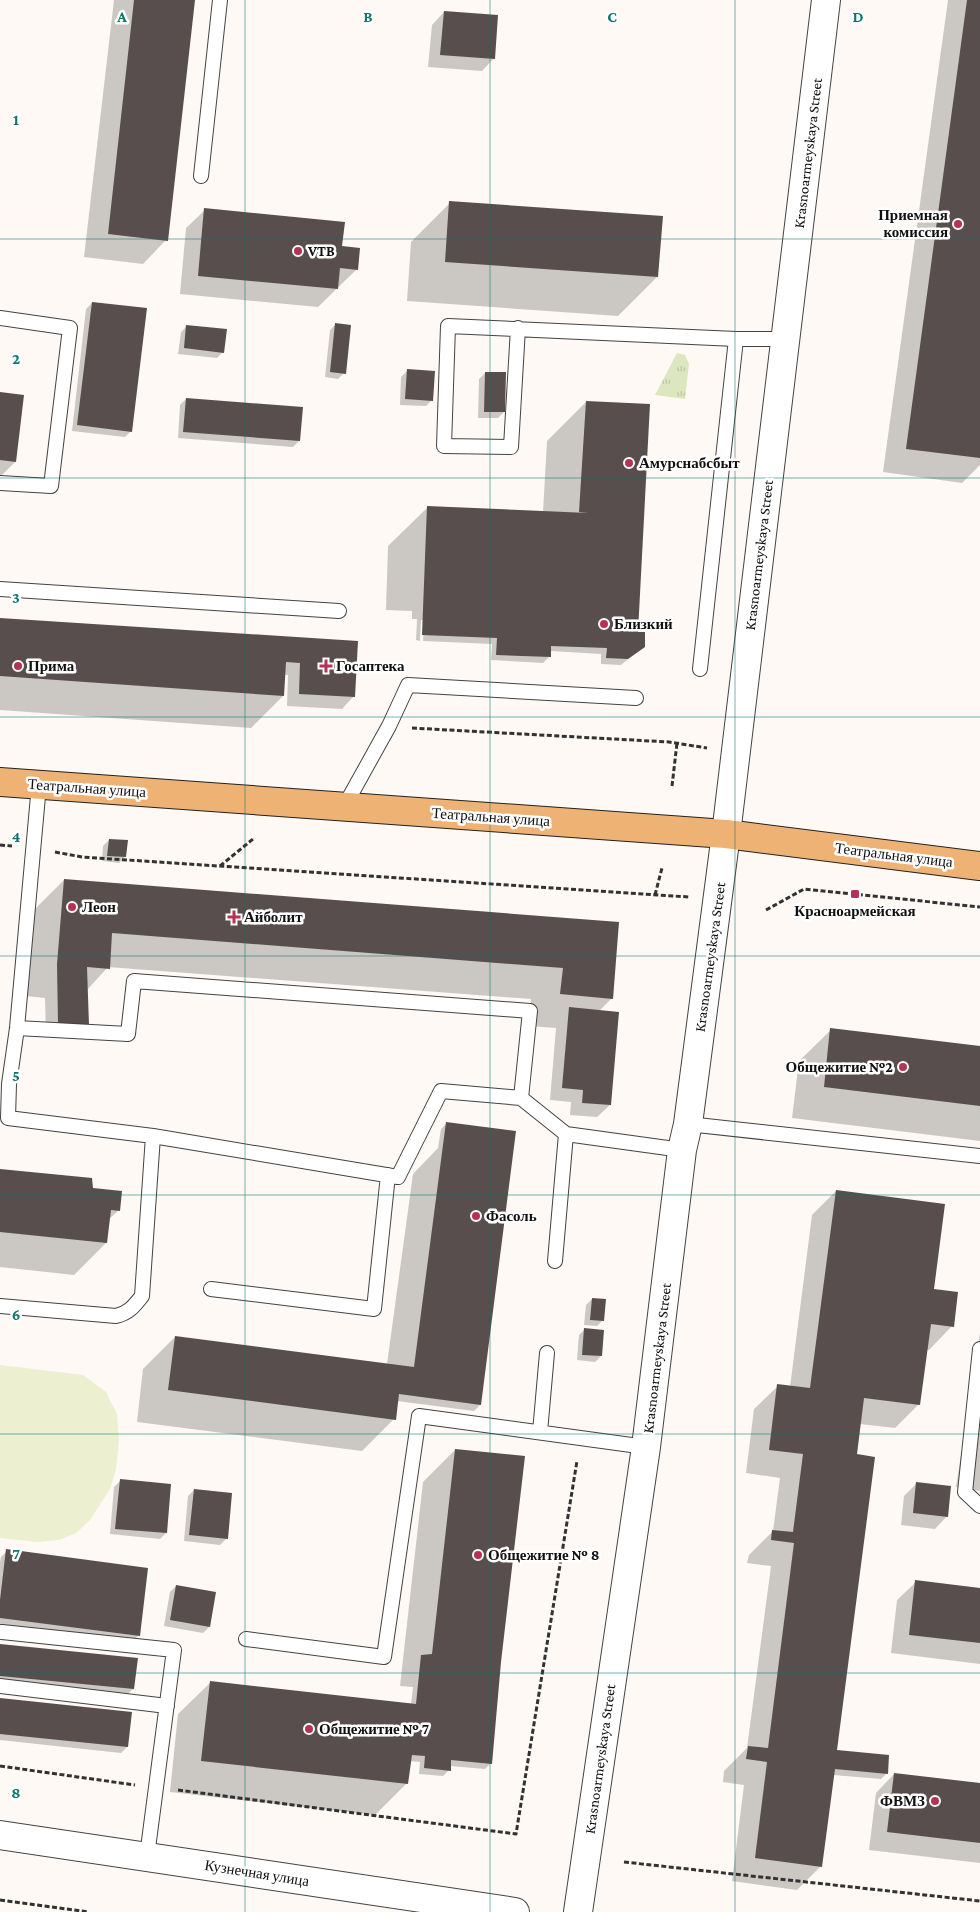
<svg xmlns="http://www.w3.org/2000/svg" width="980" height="1912" font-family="'Crimson Pro',serif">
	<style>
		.grass { fill: url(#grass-tufts) }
		.pitch { fill: #ecefd0 }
		.shadow { fill: #0003 }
		.building { fill: #584e4d }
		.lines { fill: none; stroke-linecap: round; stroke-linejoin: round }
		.service-casing { stroke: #434343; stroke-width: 16 }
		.tertiary-casing { stroke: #434343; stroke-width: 30 }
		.primary-casing { stroke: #212121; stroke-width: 30 }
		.path { stroke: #323232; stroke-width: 3; stroke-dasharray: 5 2.5; stroke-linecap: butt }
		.service { stroke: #fff; stroke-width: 14 }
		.tertiary { stroke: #fff; stroke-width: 28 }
		.primary { stroke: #eeb374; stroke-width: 28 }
		.grid { fill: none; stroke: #0f766e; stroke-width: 1; stroke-opacity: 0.55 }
		.poi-dot { fill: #b63158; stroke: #fff; stroke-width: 2 }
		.labels { text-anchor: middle; stroke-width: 5; stroke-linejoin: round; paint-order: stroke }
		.street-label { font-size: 15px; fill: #101010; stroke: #fff }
		.poi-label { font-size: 15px; font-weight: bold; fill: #101010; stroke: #fff; text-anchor: start }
		.grid-label { font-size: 16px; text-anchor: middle; font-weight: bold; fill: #0f766e; stroke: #fff; stroke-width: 5; stroke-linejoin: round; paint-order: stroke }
	</style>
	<defs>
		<pattern id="grass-tufts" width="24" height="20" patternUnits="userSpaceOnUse" patternTransform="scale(1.25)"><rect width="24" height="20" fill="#dde7bf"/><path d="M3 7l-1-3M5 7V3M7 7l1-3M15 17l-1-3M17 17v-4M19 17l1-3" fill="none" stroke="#bdc5a3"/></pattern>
	</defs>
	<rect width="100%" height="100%" fill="#fef9f4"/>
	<!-- grass -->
	<path class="grass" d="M677,353L685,355L689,364L685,399L655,395Z"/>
	<!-- pitch -->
	<path class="pitch" d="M0,1365L83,1375L106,1392L117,1414L119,1441L116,1469L110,1489L90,1520L76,1533L59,1540L37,1542L0,1538Z"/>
	<!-- shadow -->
	<path class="shadow" d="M114,0H194L166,240L143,264L84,257Z
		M948,0H980V465L962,483L883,472Z
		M444,12L494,58L482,71L428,67L432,25Z
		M450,203L657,277L618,316L407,301L411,242Z
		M205,210L341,247L356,270L318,307L180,294L186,228Z
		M92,303L131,431L125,437L72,431L86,309Z
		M336,324L344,373L338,379L325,377L330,330Z
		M187,326L223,352L217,358L178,354L181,332Z
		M407,371L432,400L426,406L400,405L401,377Z
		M485,373L504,412L498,418H478L479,379Z
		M0,393L15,462L0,477Z
		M186,399L299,441L293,447L178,438L180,405Z
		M586,402L637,633L643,647L621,665L601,664V654L550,651L549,657L543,663L491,660L492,644L423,641L424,620H421L420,641L416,640L417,619H412V611L386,610L388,546L428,507L543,512L547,441Z
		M0,620L287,639L354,696L342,709L287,706L288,675H284L283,696L251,728L0,710Z
		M109,840L125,857L119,863L102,861L103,846Z
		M64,880L618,923L612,998L599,1011L610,1105L597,1117L570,1115L571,1102L550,1100L556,1028L529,1026L531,999L108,967L87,990L88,1024L75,1037L46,1035L45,998L26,996L32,912Z
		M831,1030L980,1047V1141L792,1118L799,1061Z
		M447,1123L480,1405L474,1411L397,1401L394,1419L362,1451L137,1422L143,1369L175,1337L387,1364L413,1174L438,1148L441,1129Z
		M0,1170L92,1189L118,1211L108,1220L106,1243L74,1275L0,1267Z
		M836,1191L932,1290L952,1326L929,1350H926L919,1404L895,1428L860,1424L855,1455L836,1751L887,1773L881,1779L833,1775L821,1866L797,1890L732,1881L744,1785L723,1782L724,1771L747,1748L771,1566L747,1563L749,1555L773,1531L780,1478L746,1473L754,1409L778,1386L790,1387L812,1215Z
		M592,1299L603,1320L597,1326L584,1325L586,1305Z
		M585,1329L601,1356L595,1362L577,1360L579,1335Z
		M980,1333V1491L956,1487Z
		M455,1450L491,1763L485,1769L450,1766L449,1770L443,1776L419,1774L420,1762L409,1761L407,1783L375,1815L170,1792L178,1714L210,1683L411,1704L413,1687L400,1686L423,1482Z
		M120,1481L166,1533L160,1539L110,1534L114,1487Z
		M916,1484L947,1516L935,1529L901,1525L904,1496Z
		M194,1490L227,1538L220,1545L184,1541L188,1496Z
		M7,1551L139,1635L133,1641L0,1624V1562L1,1557Z
		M916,1582L980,1589V1664L891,1653L897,1600Z
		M176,1586L209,1627L203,1633L164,1626L170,1592Z
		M0,1645L136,1659L133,1689L127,1695L0,1682Z
		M0,1699L130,1713L127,1747L121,1753L0,1740Z
		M894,1774L980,1785V1863L869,1850L876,1793Z"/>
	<!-- building -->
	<path class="building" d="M134,0H195L168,241L108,234Z
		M967,0H980V458L906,449Z
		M444,11L498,15L495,59L440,55Z
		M449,201L663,216L658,277L445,262Z
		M204,208L345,222L342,246L360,248L358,270L340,268L338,289L198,276Z
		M92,302L147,308L132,432L77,425Z
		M335,323L351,325L346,374L330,372Z
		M186,325L227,329L224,353L184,348Z
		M407,369L435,371L433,401L405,399Z
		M485,372H506L505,412H484Z
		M0,392L24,395L16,462L0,460Z
		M186,398L303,407L300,441L183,432Z
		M586,401L650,404L638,632H645V647L628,659L606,658L607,648L551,646V657L496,655L497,638L422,635L427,506L588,513L579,512Z
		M0,618L358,641L355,697L299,694L300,663L286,662L284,696L0,676Z
		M109,839L128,840L126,857L107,856Z
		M64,879L619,922L613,999L560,994L563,968L112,933L110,969L87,967L89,1025L58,1023L57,964Z
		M569,1007L619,1012L611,1105L582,1103L583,1090L562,1088Z
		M830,1028L980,1046V1106L824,1087Z
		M446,1122L516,1131L481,1405L399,1394L396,1420L168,1390L175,1336L414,1367Z
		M0,1169L92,1178L93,1188L122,1191L120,1211L111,1210L107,1243L0,1232Z
		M836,1190L945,1204L934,1289L958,1292L954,1327L931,1324L920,1405L864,1398L857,1454L875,1457L837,1750L889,1755L888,1774L835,1769L822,1867L755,1858L767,1762L746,1759L748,1746L768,1748L794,1543L771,1540L772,1530L793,1532L803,1454L769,1450L777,1384L810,1388Z
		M592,1298L606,1299L604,1321L590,1320Z
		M584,1328L604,1330L602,1356L582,1355Z
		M455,1449L525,1456L501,1662L492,1764L451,1760V1771L424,1768L425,1756L412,1755L408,1784L201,1761L210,1681L416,1704L421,1655L432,1654Z
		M120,1479L171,1484L167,1533L115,1529Z
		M916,1482L951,1486L948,1517L913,1513Z
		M194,1489L232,1493L228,1539L189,1535Z
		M6,1549L148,1568L140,1636L0,1618V1600Z
		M915,1580L980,1588V1643L909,1635Z
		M176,1585L216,1592L210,1627L170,1620Z
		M0,1644L138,1658L134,1689L0,1676Z
		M0,1698L132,1712L128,1747L0,1734Z
		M894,1773L980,1783V1843L887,1832Z"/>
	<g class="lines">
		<!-- service casing -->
		<g class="service-casing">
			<path id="service" d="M201,176L220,0
				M0,318L70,328L51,486L0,483
				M518,328L511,447L444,446L448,326L736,339
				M0,589L339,611
				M700,669L736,339H785
				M39,785L17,1028L9,1084L8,1118L153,1136L398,1177L441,1091L521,1098L566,1134L682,1150
				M344,807L389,726L408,685L636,698
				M17,1028L128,1034L134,981L530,1011L521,1098
				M688,1124L980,1156
				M555,1261L566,1134
				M211,1289L374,1309L388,1175
				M0,1306L116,1316C129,1313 134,1306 142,1296L153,1136
				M980,1349L965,1492L980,1506
				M540,1432L547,1353
				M2,1632L174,1650L147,1856
				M246,1639L384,1657L419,1416L646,1447
				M0,1686L167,1706"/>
		</g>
		<!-- tertiary casing -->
		<g class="tertiary-casing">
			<path id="tertiary" d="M0,1835L515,1912
				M578,1912L646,1447L682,1150L688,1124L726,834L826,0"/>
		</g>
		<!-- primary casing -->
		<g class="primary-casing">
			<path id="primary" d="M0,782L726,834L980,866"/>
		</g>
		<!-- path -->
		<path class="path" d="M412,728L669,742L707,748
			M672,786L677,743
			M0,845L12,846
			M55,852L82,857L689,897
			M220,866L253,839
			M655,895L662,868
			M766,910L804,889L980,907
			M0,1766L135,1785
			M178,1790L516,1834L577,1461
			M624,1862L980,1901
			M0,1900L89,1912"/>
		<!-- service -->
		<use href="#service" class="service"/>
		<!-- tertiary -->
		<use href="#tertiary" class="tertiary"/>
		<!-- primary -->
		<use href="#primary" class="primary"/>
	</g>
	<!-- grid -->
	<path class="grid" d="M245,0V1912M490,0V1912M735,0V1912M0,239H980M0,478H980M0,717H980M0,956H980M0,1195H980M0,1434H980M0,1673H980"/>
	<!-- markers -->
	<g class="poi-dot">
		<circle cx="958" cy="224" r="5"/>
		<circle cx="298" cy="251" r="5"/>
		<circle cx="629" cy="463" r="5"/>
		<circle cx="604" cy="624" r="5"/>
		<circle cx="18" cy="666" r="5"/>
		<path d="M323.5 658.5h5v5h5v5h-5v5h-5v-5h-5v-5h5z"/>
		<rect x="850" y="889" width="10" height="10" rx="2.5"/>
		<circle cx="72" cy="907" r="5"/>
		<path d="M231.5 909.5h5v5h5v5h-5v5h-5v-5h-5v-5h5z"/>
		<circle cx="903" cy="1067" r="5"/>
		<circle cx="476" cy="1216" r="5"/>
		<circle cx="478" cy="1555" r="5"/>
		<circle cx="309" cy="1729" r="5"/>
		<circle cx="935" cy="1801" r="5"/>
	</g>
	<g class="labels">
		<!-- street labels -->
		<g class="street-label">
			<text transform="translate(808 153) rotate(-83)" y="5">Krasnoarmeyskaya Street</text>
			<text transform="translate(759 555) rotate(-83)" y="5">Krasnoarmeyskaya Street</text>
			<text transform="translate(87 788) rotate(4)" y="5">Театральная улица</text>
			<text transform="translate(491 817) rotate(4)" y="5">Театральная улица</text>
			<text transform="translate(894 855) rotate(7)" y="5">Театральная улица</text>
			<text transform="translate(710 957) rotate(-82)" y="5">Krasnoarmeyskaya Street</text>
			<text transform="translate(657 1358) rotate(-83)" y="5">Krasnoarmeyskaya Street</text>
			<text transform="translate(600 1759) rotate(-82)" y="5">Krasnoarmeyskaya Street</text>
			<text transform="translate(257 1873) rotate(9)" y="5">Кузнечная улица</text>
		</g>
		<!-- poi labels -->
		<g class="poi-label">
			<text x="948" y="220" text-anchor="end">Приемная<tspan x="948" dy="17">комиссия</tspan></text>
			<text x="308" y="256">VTB</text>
			<text x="639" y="468">Амурснабсбыт</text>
			<text x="614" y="629">Близкий</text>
			<text x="28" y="671">Прима</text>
			<text x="336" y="671">Госаптека</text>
			<text x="82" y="912">Леон</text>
			<text x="855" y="916" text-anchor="middle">Красноармейская</text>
			<text x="244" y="922">Айболит</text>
			<text x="893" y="1072" text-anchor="end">Общежитие №2</text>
			<text x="486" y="1221">Фасоль</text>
			<text x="488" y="1560">Общежитие № 8</text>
			<text x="319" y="1734">Общежитие № 7</text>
			<text x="925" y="1806" text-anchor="end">ФВМЗ</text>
		</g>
	</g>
	<g class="grid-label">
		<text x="122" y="22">A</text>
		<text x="368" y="22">B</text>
		<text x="612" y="22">C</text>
		<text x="858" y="22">D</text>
		<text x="16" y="125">1</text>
		<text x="16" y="364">2</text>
		<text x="16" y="603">3</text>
		<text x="16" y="842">4</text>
		<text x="16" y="1081">5</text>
		<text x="16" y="1320">6</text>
		<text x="16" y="1559">7</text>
		<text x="16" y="1798">8</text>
	</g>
</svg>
